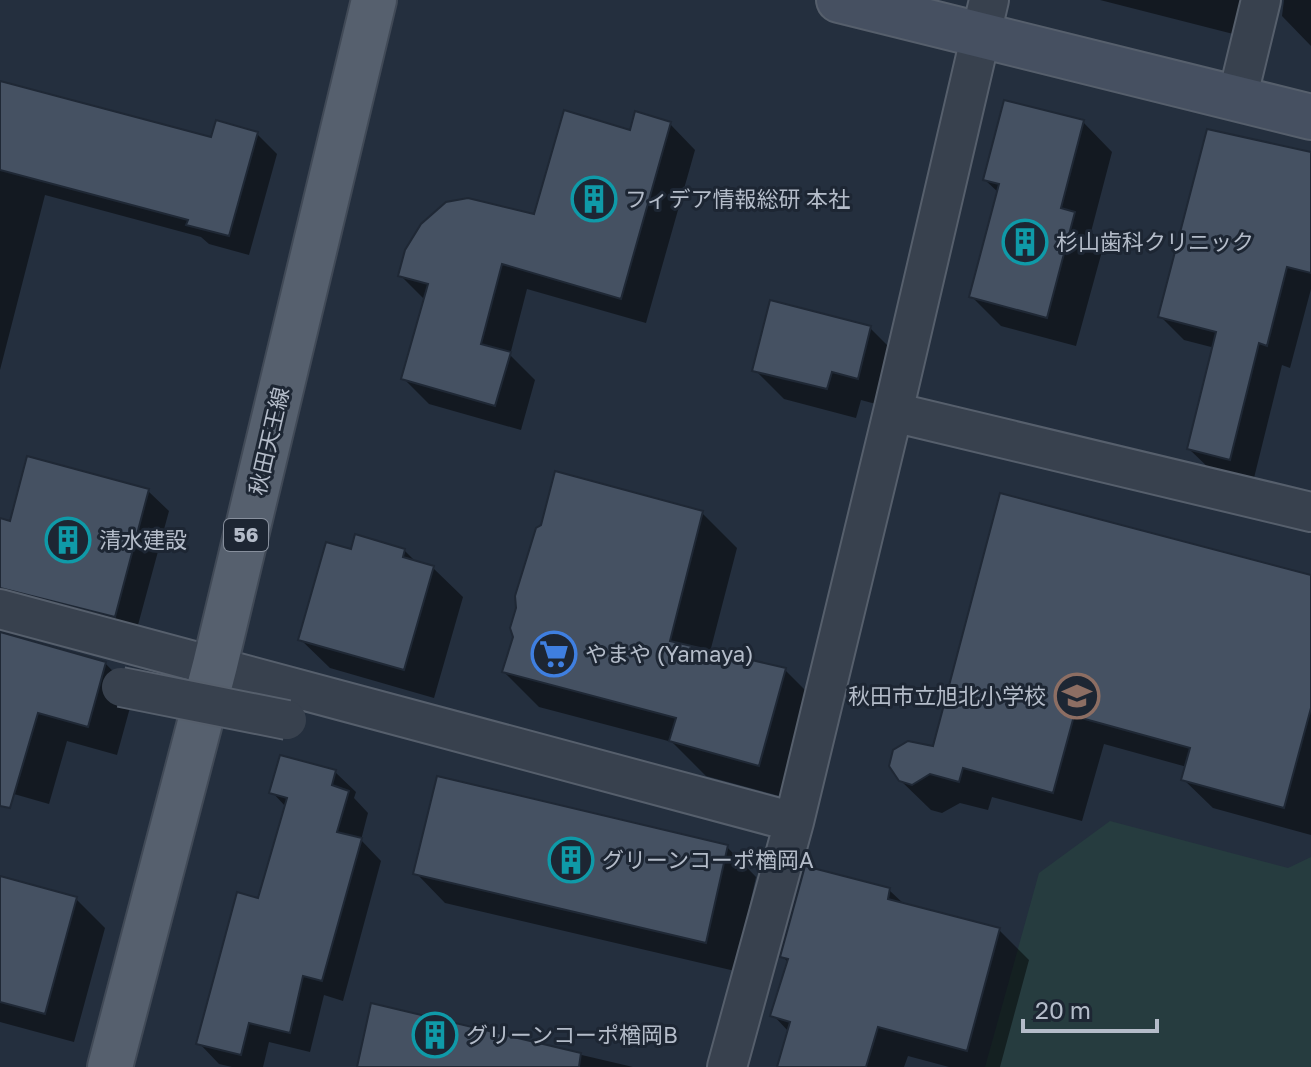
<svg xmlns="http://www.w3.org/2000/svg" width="1311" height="1067" font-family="'Golos Text','Noto Sans JP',sans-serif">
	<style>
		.green { fill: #263c3f }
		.shadow { fill: #0007 }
		.building { fill: #455162; stroke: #1f2835; stroke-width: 2 }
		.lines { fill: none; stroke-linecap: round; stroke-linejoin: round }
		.street-casing { stroke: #565f6c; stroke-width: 42 }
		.secondary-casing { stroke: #565f6c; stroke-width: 48 }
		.primary-casing { stroke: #414a57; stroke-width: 48 }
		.street { stroke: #38414e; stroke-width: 38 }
		.secondary { stroke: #465061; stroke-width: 44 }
		.primary { stroke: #56606e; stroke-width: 44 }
		.street-bridge-casing { stroke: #565f6c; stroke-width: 42; stroke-linecap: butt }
		.street-bridge { stroke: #38414e; stroke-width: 38 }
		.labels { text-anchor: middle; stroke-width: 6; stroke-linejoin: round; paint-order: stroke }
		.shield { fill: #1d2633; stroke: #878f9c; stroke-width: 2 }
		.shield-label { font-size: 20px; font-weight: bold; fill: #b4bcc9 }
		.poi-label { font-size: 22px; fill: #b4bcc9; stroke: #1d2633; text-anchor: start }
		.street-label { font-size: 22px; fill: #b4bcc9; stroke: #1d2633 }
	</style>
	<rect width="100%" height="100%" fill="#242f3e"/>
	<!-- green -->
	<path class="green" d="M1110,821L1288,868L1311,857V1067H985L1039,873Z"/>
	<!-- shadow -->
	<path class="shadow" d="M1100,0H1254L1245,37Z
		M1284,0H1311V46L1282,16Z
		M0,84L212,140L257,134L277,154L249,255L209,244L201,237L45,195L0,370Z
		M1083,122L1112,152L1091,232L1104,244L1076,346L1001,326L971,296L999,193L985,180Z
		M670,124L695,150L646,323L527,289L510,355L535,380L521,430L429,404L404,379L426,301L401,276L535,217L631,132Z
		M1311,155V289L1290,368L1282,365L1253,482L1213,472L1189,449L1215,348L1184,340L1160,316Z
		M870,328L899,357L887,407L861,400L856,418L784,399L755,370Z
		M148,491L169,511L135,636L19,607L0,589V520L11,523Z
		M702,513L737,548L710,652L785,670L820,705L794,800L706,776L672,742L539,707L504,672L515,637Z
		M404,550L417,563L433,568L463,597L434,698L330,668L300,639L352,552Z
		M1311,577V835L1213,808L1183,779L1187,767L1104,744L1082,821L992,797L988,810L960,803L942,813L931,810L900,780L935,748Z
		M0,634L103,661L134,693L117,755L67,741L49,804L0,790Z
		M335,772L356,792L354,798L368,813L361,840L381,861L343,1001L324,995L310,1052L269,1042L263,1067H232L219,1064L199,1043L259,901L286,807L272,792Z
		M727,847L756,877L735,971L445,903L416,873Z
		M889,890L905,905L999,930L1029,960L1000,1067H949L908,1056L904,1067H779L789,1032L773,1015L789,963L782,956Z
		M0,896L76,899L105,928L74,1042L0,1022Z
		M373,1006L633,1067H359Z"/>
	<!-- building -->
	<path class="building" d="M0,81L211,137L216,120L258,132L229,236L186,225L188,220L0,170Z
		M1004,100L1084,120L1061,208L1075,212L1047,318L969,297L999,184L983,180Z
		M564,110L630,130L635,111L671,122L621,299L502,264L481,344L511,352L495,406L401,379L428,284L398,276L405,250L421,224L446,202L468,198L534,214Z
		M1207,129L1311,152V273L1287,267L1267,346L1259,343L1230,460L1187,449L1216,332L1158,317Z
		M770,300L871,326L858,379L832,372L827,389L752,371Z
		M27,456L149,489L115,617L0,588V518L10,521Z
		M555,471L703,511L670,641L786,668L759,766L669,741L676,718L502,672L513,637L510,628L516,608L515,596L536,528L541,525Z
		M1000,493L1311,575V708L1284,808L1181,780L1190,748L1074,716L1053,793L963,768L959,782L930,774L912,785L899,781L889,766L893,750L908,741L933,746Z
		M355,534L405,549L403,557L434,566L404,670L298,640L326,542L351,549Z
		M0,632L106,662L88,727L38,713L10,808L0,806Z
		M280,755L336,770L332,785L349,791L337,832L362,838L322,981L303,976L290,1033L249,1023L241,1055L196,1044L237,892L258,898L287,798L269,793Z
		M437,776L728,845L706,943L413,874Z
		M805,866L890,888L888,899L1000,928L967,1051L878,1027L866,1067H777L790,1022L770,1016L788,959L780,957Z
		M0,876L77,897L45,1014L0,1002Z
		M371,1003L581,1053L579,1067H357Z"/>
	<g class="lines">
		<!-- street casing -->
		<g class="street-casing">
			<path id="street" d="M989,0L893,412L1311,512
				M1237,99L1261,0
				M0,609L794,822
				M727,1067L794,822L893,412"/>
		</g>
		<!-- secondary casing -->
		<g class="secondary-casing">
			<path id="secondary" d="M839,0L1311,117"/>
		</g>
		<!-- primary casing -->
		<g class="primary-casing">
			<path id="primary" d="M110,1067L215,665L374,0"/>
		</g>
		<!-- street -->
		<use href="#street" class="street"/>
		<!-- secondary -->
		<use href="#secondary" class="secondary"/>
		<!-- primary -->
		<use href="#primary" class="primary"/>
		<!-- street-bridge casing -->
		<g class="street-bridge-casing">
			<path id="street-bridge" d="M121,687L287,720"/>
		</g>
		<!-- street-bridge -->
		<use href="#street-bridge" class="street-bridge"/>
	</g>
	<!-- icons -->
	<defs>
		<g id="building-ring" transform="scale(2.3)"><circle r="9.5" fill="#1d2633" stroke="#0f9aa8" stroke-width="1.5"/><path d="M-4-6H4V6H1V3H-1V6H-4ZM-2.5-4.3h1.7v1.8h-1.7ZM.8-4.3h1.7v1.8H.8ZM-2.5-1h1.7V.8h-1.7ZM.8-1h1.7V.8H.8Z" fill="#0f9aa8"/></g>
		<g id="supermarket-ring" transform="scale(2.3)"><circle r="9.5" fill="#1d2633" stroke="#3f7fe0" stroke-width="1.5"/><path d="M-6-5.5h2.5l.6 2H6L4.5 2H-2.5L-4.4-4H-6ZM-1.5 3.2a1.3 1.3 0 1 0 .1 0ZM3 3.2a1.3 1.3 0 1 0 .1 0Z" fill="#3f7fe0"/></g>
		<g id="school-ring" transform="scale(2.3)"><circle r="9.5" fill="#1d2633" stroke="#8d6e63" stroke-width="1.5"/><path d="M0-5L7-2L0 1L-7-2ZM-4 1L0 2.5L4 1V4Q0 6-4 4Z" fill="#8d6e63"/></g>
	</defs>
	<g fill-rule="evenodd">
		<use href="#building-ring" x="594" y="199"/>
		<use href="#building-ring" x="1025" y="242"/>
		<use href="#building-ring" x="68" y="540"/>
		<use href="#supermarket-ring" x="554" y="654"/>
		<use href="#school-ring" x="1077" y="696"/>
		<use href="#building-ring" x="571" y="860"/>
		<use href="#building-ring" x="435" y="1035"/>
	</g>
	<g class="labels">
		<!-- shield labels -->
		<rect class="shield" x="224" y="519" width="44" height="32" rx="6"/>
		<g class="shield-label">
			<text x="246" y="542">56</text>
		</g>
		<!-- poi labels -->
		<g class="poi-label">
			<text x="625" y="207">フィデア情報総研 本社</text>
			<text x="1056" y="250">杉山歯科クリニック</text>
			<text x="99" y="548">清水建設</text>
			<text x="585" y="662">やまや (Yamaya)</text>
			<text x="1046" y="704" text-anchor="end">秋田市立旭北小学校</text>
			<text x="602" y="868">グリーンコーポ楢岡A</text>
			<text x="466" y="1043">グリーンコーポ楢岡B</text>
		</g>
		<!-- street labels -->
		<g class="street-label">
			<text transform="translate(269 441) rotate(-77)" y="8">秋田天王線</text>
		</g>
	</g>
	<!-- scale -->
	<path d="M1023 1019v12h134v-12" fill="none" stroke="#b4bcc9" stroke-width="4"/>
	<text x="1035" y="1019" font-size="24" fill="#b4bcc9" stroke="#1d2633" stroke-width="6" paint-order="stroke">20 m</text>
</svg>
